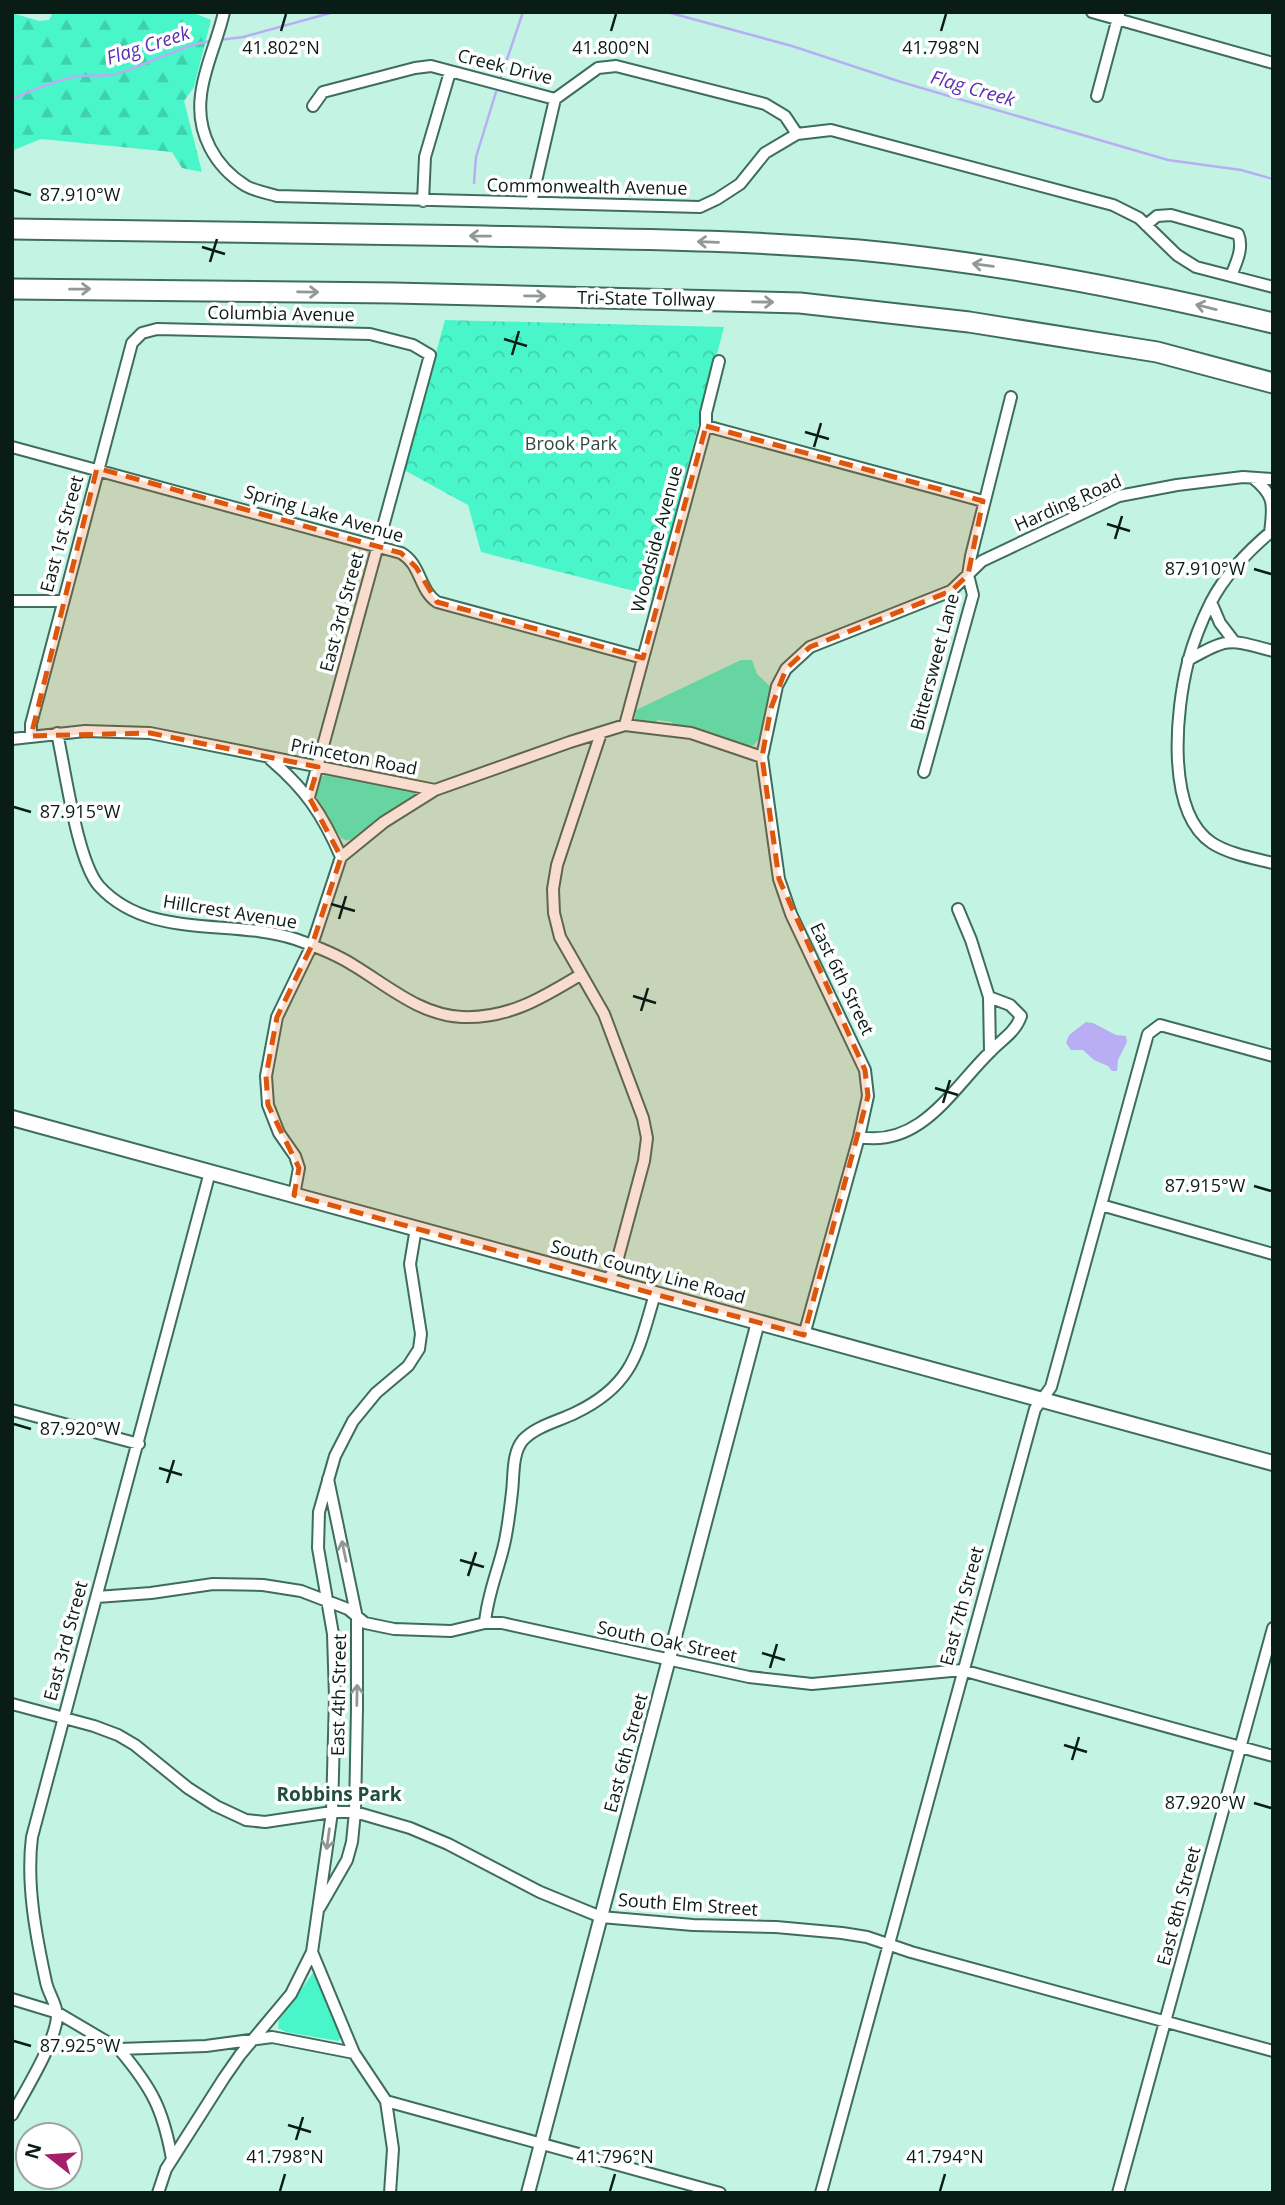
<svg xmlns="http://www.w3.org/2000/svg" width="1285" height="2205" font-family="'Open Sans',sans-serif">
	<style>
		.grass { fill: #49f6c9 }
		.forest { fill: url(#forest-firs) }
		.park { fill: url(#park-crowns) }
		.water { fill: #b9aef3 }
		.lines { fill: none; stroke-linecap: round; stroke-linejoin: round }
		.stream { stroke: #b9aef3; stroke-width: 2.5 }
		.minor-casing { stroke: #3f6c5e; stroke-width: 14 }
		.tertiary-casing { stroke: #3f6c5e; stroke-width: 16 }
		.secondary-casing { stroke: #3f6c5e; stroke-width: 18 }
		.motorway-casing { stroke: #3f6c5e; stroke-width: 23 }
		.minor { stroke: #fff; stroke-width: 10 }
		.tertiary { stroke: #fff; stroke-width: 12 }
		.secondary { stroke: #fff; stroke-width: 14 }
		.motorway { stroke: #fff; stroke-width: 19 }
		.oneway { stroke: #909996 }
		.marked { fill: #dd560c; fill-opacity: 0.2; stroke: #dd560c; stroke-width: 5; stroke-dasharray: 14 9; stroke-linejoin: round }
		.ticks { fill: none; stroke: #091c16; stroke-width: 2.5 }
		.labels { text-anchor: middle; stroke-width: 7; stroke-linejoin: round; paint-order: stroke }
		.street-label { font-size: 18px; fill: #091c16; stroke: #fff }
		.park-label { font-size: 18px; fill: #2e4b42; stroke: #fff }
		.water-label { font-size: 19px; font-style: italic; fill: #592eb2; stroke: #fff }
		.neighbourhood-label { font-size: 19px; font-weight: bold; fill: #204d40; stroke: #fff }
		.ticks-label { font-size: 18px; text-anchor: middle; fill: #091c16; stroke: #fff; stroke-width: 7; stroke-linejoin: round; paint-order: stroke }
	</style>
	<defs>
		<pattern id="forest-firs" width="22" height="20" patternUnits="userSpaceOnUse" patternTransform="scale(1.75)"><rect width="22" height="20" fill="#49f6c9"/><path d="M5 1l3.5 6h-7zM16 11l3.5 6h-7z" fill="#3ed2ac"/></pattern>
		<pattern id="park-crowns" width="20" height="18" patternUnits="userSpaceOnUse" patternTransform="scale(1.75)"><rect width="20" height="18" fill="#49f6c9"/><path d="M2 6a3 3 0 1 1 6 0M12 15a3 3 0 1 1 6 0" fill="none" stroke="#3ed2ac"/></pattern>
	</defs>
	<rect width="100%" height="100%" fill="#c3f4e3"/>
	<!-- grass -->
	<path class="grass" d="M741,660H752L757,674L772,688L761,737L754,745L745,747L709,733L672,728V722L657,720L656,726L637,723L635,719L636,710Z
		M325,775L416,792L415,795L359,835C353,839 349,842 343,839C339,837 316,799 316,795C315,790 318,783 320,778Z
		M313,1973L316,1974L340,2033L341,2038L338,2041L286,2032L278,2028L279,2020Z"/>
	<!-- forest -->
	<path class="forest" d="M53,12H192L211,20L194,87L184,101L202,172L182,168L172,152L41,139L14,150L12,158V13L39,21L49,20Z"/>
	<!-- park -->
	<path class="park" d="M445,320L724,327L654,596L481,552L468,505L404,470Z"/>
	<!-- water -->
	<path class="water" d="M1086,1022L1093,1023L1116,1035L1126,1036L1127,1042L1118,1060L1117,1071H1112L1108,1066L1094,1060L1083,1050H1071L1066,1043L1069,1035Z"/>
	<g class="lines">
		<!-- stream -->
		<path class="stream" d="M667,12L792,46L901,82L1168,160L1241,170L1273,179
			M219,40L243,37L334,12
			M501,77L523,12
			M12,99C32,90 52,82 73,77C87,74 102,77 116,74C148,65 181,45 212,41
			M474,183L476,157L496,92"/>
		<!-- minor casing -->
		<g class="minor-casing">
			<path id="minor" d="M224,12C218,40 204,67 201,95C196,133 215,167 246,186C255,191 267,193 277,196L700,207L717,199L740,184L765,153L797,134L831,130L1113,205L1139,218L1177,255L1196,267L1273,287
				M1092,12L1273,63
				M1097,96L1119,14
				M313,106L323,92L415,68L431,66L555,99L598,68L616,66L765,104L785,116L797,134
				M423,201L425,157L450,72
				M531,203L555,99
				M1146,225L1157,216L1171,215L1238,234C1244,248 1236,263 1231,276
				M706,426L983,501
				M12,447L401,553C421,564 419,590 437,602L643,658
				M1253,478C1276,496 1273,506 1270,533
				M1273,530C1249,550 1225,575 1211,602C1202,620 1193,643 1188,662C1176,709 1165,812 1212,843C1229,854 1253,858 1273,863
				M12,601H62
				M1211,602L1220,623L1233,640
				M1188,660C1230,637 1228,639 1273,651
				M625,725L706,426V413L719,361
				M57,733C65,768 77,861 99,886C149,941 232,918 295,939C315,946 336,954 353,965C388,986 420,1015 462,1017C508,1019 542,998 580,975
				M601,733L557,865L553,889L554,913L560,937L604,1014L643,1118L647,1138L644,1161L615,1269L607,1281
				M31,736V724L132,343L142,333L157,329L370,334L413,345L430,355L309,797
				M12,739L85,731L150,733L435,790L570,742L625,725L691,733L762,757
				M271,760C306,790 323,815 341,857
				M924,772L973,595L968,575L971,556L1011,397
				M958,909L971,940L989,997L990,1051
				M859,1137C921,1148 952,1089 990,1052C1002,1039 1015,1033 1021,1016L1010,1005L989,997
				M294,1195L299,1168L295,1156L279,1133L268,1105L266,1076L277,1017L312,945L341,857L384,822L435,790
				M1101,1205L1273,1254
				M804,1335L859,1137L868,1096L865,1070L791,914L779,879L762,757L777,686L786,669L810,647L951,591L982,561L1119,496L1177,485L1243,477L1273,479
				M12,1410L139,1444
				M97,1597L151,1593L213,1584L263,1585L301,1591L348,1609L365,1623L394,1629L451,1631L485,1623H502L749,1677L812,1684L962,1670L1273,1756
				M485,1623C487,1596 498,1571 504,1545C508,1528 510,1509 512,1492C514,1475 512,1453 523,1440C536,1426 559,1421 575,1413C634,1385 638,1351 655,1294
				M12,1704L94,1726L118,1735L135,1745L188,1788L216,1806L246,1820L265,1822L332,1812H355L410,1828L448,1844L540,1892L601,1917L693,1925L776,1927L842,1933L867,1937L911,1952L1273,2051
				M320,1907L347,1860L352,1842L355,1812L357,1708V1618L328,1479
				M312,1952L354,2053L386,2101L720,2193
				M12,1999L58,2013L119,2049L206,2046L272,2037L354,2053
				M119,2049C152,2088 163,2109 172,2159
				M386,2101L393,2149L390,2193
				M12,2115C25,2091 55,2043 57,2017C58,2006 48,1993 46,1982C36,1936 26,1884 32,1837L210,1172
				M158,2193L166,2169L224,2078L240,2055L291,1994L312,1952L332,1812L335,1697L333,1634L318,1548L319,1512L335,1456L353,1421L376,1393L408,1366L419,1349L421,1334L410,1264L416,1228
				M821,2193L1035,1409L1051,1387L1148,1034L1160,1025L1273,1056
				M1118,2193L1273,1628"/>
		</g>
		<!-- tertiary casing -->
		<g class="tertiary-casing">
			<path id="tertiary" d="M528,2193L758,1322"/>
		</g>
		<!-- secondary casing -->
		<g class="secondary-casing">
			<path id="secondary" d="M12,1118L1273,1463"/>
		</g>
		<!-- motorway casing -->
		<g class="motorway-casing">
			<path id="motorway" d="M12,229C169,230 326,233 484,236C609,239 734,239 859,250C999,263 1136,290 1273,323
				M12,289L394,293L800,303L969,322L1157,352L1273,383"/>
		</g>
		<!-- minor -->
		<use href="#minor" class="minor"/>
		<!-- tertiary -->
		<use href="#tertiary" class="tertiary"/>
		<!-- secondary -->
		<use href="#secondary" class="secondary"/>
		<!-- motorway -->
		<use href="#motorway" class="motorway"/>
	</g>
	<!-- one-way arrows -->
	<defs><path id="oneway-shaft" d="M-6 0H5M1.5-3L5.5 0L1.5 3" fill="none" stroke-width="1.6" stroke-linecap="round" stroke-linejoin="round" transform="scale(1.75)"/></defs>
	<g class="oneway">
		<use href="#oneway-shaft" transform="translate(480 236) rotate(-179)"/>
		<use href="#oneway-shaft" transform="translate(708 242) rotate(-178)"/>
		<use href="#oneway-shaft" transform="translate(983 265) rotate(-173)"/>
		<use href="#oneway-shaft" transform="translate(80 289) rotate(-1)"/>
		<use href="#oneway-shaft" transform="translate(308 292) rotate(1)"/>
		<use href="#oneway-shaft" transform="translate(535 296) rotate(1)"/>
		<use href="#oneway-shaft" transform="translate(763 302) rotate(1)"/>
		<use href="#oneway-shaft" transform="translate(1206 307) rotate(-166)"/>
		<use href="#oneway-shaft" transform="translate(344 1551) rotate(-102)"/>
		<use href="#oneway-shaft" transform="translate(357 1695) rotate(-89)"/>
		<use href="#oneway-shaft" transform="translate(328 1839) rotate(98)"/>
	</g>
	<!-- marked area -->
	<path class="marked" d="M706,426L983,501L968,575L951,591L810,647L786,669L771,708L762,757L779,879L865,1070L868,1096L804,1335L294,1195L299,1168L268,1105L266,1076L277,1017L312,945L341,857L309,797L318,767L150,733L31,736L97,468L401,553L416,567L437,602L643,658Z"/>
	<!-- ticks -->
	<path class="ticks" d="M281,31L286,14M611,31L616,14M941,31L946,14M14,190L31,195M202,247L225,254M210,262L217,239M504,339L527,346M512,355L519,331M805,432L829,439M814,447L821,423M1107,524L1130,531M1115,539L1122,516M1254,569L1271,574M14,807L31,812M331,904L355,911M339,919L346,896M633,996L656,1003M641,1011L648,988M935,1088L958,1095M943,1103L950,1080M1254,1186L1271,1191M14,1424L31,1429M159,1468L182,1475M167,1483L174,1460M460,1560L484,1567M468,1576L476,1552M762,1653L785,1660M770,1668L777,1644M1064,1745L1087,1752M1072,1760L1079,1737M1254,1803L1271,1808M14,2041L31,2046M288,2125L311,2132M296,2140L303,2117M280,2191L285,2174M610,2191L615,2174M940,2191L945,2174"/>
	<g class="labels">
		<!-- street labels -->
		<g class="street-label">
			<text transform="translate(505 67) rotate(14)" y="6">Creek Drive</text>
			<text transform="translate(587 187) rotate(1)" y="6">Commonwealth Avenue</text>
			<text transform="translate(646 299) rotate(1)" y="6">Tri-State Tollway</text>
			<text transform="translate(281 314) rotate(1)" y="6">Columbia Avenue</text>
			<text transform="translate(1068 503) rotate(-24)" y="6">Harding Road</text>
			<text transform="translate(324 514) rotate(16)" y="6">Spring Lake Avenue</text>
			<text transform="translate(62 534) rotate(-75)" y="6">East 1st Street</text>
			<text transform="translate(657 539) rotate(-75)" y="6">Woodside Avenue</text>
			<text transform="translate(342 612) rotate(-75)" y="6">East 3rd Street</text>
			<text transform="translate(935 662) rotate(-75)" y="6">Bittersweet Lane</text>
			<text transform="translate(354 757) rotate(11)" y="6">Princeton Road</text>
			<text transform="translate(230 912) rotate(9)" y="6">Hillcrest Avenue</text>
			<text transform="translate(842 979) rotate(64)" y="6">East 6th Street</text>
			<text transform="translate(648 1272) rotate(15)" y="6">South County Line Road</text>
			<text transform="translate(962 1606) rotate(-75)" y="6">East 7th Street</text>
			<text transform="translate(66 1641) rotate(-75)" y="6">East 3rd Street</text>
			<text transform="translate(667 1642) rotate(12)" y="6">South Oak Street</text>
			<text transform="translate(339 1695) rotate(-89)" y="6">East 4th Street</text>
			<text transform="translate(626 1753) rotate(-75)" y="6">East 6th Street</text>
			<text transform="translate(688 1905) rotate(4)" y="6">South Elm Street</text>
			<text transform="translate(1179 1906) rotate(-75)" y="6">East 8th Street</text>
		</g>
		<!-- park labels -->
		<g class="park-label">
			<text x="571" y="450">Brook Park</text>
		</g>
		<!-- water labels -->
		<g class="water-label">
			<text transform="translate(148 45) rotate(-18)" y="7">Flag Creek</text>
			<text transform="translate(973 88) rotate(16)" y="7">Flag Creek</text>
		</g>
		<!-- neighbourhood labels -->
		<g class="neighbourhood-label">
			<text x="339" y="1801">Robbins Park</text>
		</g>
	</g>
	<g class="ticks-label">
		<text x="281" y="54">41.802°N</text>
		<text x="611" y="54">41.800°N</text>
		<text x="941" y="54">41.798°N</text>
		<text x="80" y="201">87.910°W</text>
		<text x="1205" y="575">87.910°W</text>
		<text x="80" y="818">87.915°W</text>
		<text x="1205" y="1192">87.915°W</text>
		<text x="80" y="1435">87.920°W</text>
		<text x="1205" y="1809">87.920°W</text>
		<text x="80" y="2052">87.925°W</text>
		<text x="285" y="2163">41.798°N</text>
		<text x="615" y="2163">41.796°N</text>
		<text x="945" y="2163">41.794°N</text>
	</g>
	<!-- border -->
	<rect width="1285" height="2205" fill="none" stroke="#091c16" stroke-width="28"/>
	<!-- north arrow -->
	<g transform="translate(49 2156) rotate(287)"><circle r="33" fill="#ffffff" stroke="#9da4a2" stroke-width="2"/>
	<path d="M0-5L12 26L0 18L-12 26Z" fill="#a41f6b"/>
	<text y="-10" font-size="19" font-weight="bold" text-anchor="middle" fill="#091c16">N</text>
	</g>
</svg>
